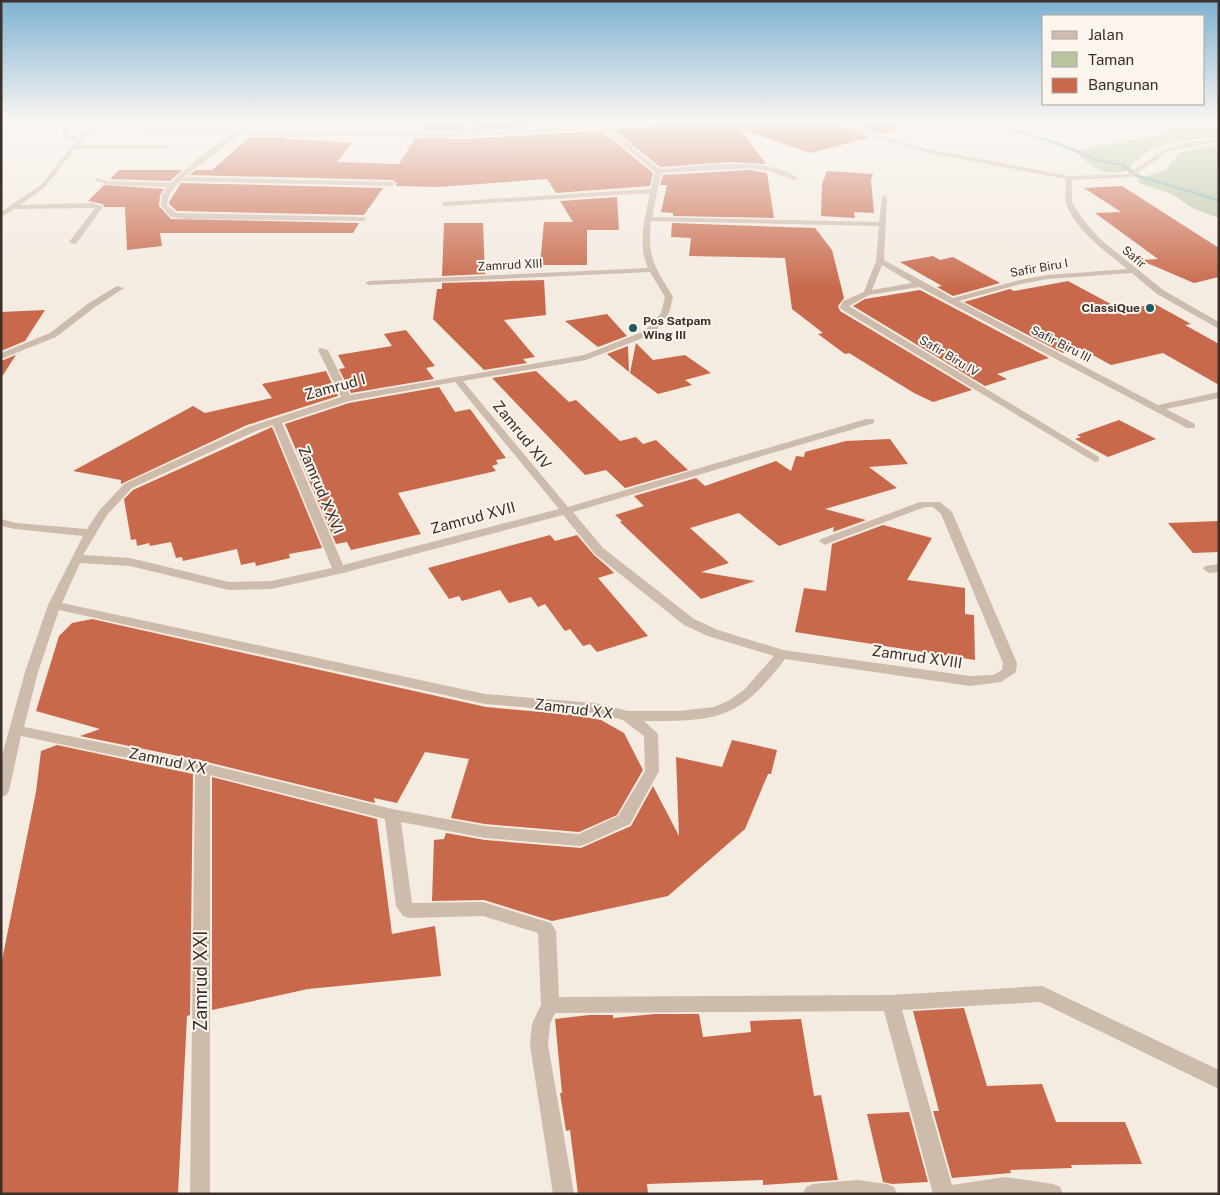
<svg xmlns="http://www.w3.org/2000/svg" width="1220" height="1195" font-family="'Public Sans',sans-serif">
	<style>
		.green { fill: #b8c4a0 }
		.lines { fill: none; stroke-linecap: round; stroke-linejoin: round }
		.stream { fill: #7fb0b2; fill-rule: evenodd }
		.building { fill: #c8694b }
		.minor { fill: #cdbbac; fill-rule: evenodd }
		.poi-dot { fill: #1f5a5e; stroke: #fbf5ee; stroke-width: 2 }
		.labels { text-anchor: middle; stroke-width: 4; stroke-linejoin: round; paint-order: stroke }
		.far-street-label { font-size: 12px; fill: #3b302b; stroke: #fbf5ee }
		.far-poi-label { font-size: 12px; font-weight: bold; fill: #3b302b; stroke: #fbf5ee; text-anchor: end }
		.street-label { font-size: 15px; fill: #3b302b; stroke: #fbf5ee }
		.near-street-label { font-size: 18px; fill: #3b302b; stroke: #fbf5ee }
	</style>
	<rect width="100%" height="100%" fill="#f4ebe1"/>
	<!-- green -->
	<path class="green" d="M1170,122H1219V137C1196,139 1167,139 1146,152C1141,156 1139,160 1132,164L1130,169C1112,178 1095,170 1081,157L1079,151L1091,147L1167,134L1170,131Z
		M1219,144V218L1194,209L1172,194L1139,183L1138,179L1166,170L1179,153Z"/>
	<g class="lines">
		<!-- stream -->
		<path class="stream" d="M981,122H987L1056,141L1099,159L1123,164L1140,175L1219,199V202L1136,177L1120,166L1096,161L1052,143Z"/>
	</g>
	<!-- building -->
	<path class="building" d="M425,122H467L462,130H420Z
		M477,122H551L553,125L472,130Z
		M678,122H836L869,138L810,153L740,129L766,164L731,162L660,167L614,130Z
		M849,122H899L900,130L883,134Z
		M602,131L653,173L650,186L556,193L547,179L438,187L396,186L397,183L392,180L189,175L196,170H212L250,137H287L285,139L352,143L337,162L399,164L415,138L464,139Z
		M119,170H182L170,181L110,179Z
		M750,170L767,173L774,218L673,216V213L661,212L667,185H660L663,175Z
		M827,171L873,174L871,180L874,213L854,212L855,218L821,216L822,184Z
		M181,183L383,188L364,215L177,211L169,204V202Z
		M104,185L164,189L160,195L159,206L171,219L359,223L353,233H160L162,246L127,250L125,207H104L103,204L88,201Z
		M1122,186L1219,248V277L1194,283L1140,260L1158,259L1095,213L1121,212L1084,188Z
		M617,197L619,230H587V265H540L544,222H573L560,201Z
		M444,223H483L485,274L442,276Z
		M672,223L815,228L832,250L844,298L838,306L840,311L972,390L933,402L914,393L849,353L845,354L818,334L823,333L792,309L785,258L689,256L691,238L671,237Z
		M933,256L940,260L953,257L1000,283L953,296L937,287L942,286L900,262Z
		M544,280L546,315L504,320L535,357L523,359L527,363L484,370L433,319L437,289H442V283Z
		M1068,281L1122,310L1155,304L1191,324L1185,325L1219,344V385L1163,353L1111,365L1080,348L1063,353L964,302L1010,289L1014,291Z
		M920,290L1049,358L997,374L1007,379L985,386L853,306L865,299Z
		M45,310L25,341L1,351V312Z
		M607,314L627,336L598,347L565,321Z
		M406,330L435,366L426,368L434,379L351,393L339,369L345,368L338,355L392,346L384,334Z
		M636,343L653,360L685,355L711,373L685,380L692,385L658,394L630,373Z
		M628,346L629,372L607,354Z
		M16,355L1,378V361Z
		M326,371L338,396L247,425L121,484V480L73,471L193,406L205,413L272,398L262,384Z
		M536,371L569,402L576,400L620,441L636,437L643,444L656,440L688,470L625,488L606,470L585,475L492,378Z
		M439,387L455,412L470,409L506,458L496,460L498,464L492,466L496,471L398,493L421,534L351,550L347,542L336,544L285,424L349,403Z
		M1119,420L1156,439L1108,457L1075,439L1081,437L1077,435Z
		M272,427L322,548L289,554L290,558L256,566L255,562L241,565L237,549L183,561L182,557L176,558L171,542L150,546L149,543L137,546L136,539L131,540L124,499L133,490Z
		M890,439L908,464L869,467L897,488L825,509L866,520L833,532L834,527L779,546L739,513L690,528L729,563L701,572L755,581L701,599L620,522L622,521L615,515L644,506L634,496L696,478L705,486L776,461L791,471L796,456L804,457L805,452L846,441Z
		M1219,521V552L1193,553L1168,523Z
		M883,525L932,538L907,580L965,588V614L974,615L975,660L795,632L804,588L826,591L832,544Z
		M550,535L555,541L577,535L594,555L608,567L614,573L598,578L648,636L597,652L590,644L583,646L570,629L565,631L545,604L538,607L531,597L509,603L500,590L462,601L459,596L449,599L428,568Z
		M92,619L486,707L574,715L601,720L624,733L643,770L617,815L579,832L485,824L451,818L469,759L425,752L397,803L374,798L375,803L203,761L80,736L100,729L36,711L59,636L72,623Z
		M732,740L777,750L771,774H768L745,829L668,896L552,921L484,900L432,901L434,840L444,839L446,833L485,840L581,848L631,826L653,786L679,836L676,757L722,767Z
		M57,745L193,774L190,1015L187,1016L178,1194H1V965L36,792L41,751Z
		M212,777L377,819L392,934L435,926L441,976L308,989L212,1010Z
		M964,1008L987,1086L1042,1084L1056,1122H1125L1142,1164L1071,1165L1072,1168L1010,1170L1011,1173L952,1178L933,1111H939L913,1011Z
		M655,1014H699L703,1037L751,1032L750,1021L801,1019L814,1096L821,1095L838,1180L763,1185V1180L647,1184L648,1194H578L570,1130L566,1131L560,1093H562L555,1019L589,1015H613V1018Z
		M909,1112L928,1182L892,1184L883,1182L867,1114Z"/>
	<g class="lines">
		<!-- minor -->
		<path class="minor" d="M59,122H65L69,135L79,138L95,122H101L98,125L300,133L463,132L469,122H475L469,132L649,122L608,127L659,169C699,167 764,155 798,178L795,180L768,171L750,168L661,173L652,217L879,222L882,197L887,196L884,260L953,298L1020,280L1048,275L1127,269C1105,251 1076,231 1066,203C1064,196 1066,186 1066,179L924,152L863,134L838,122H845L867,132L927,149L1069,176L1128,174L1165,149L1190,142L1219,138V142L1169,151L1132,177L1072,180V202L1082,218L1100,239L1163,290L1219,322V329L1157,294L1132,273L1048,279L1021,284L959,301L1158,405L1219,392V398L1166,409L1195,424V428H1187L919,287L869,295L849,306L1099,457V461L1095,462L841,309L840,307L843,301L864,292L876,261L879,226L651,221C647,258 655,267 673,297L669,313L657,329L648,336L586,360L463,381L568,507L866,419H874V423L573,512L603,548L694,619L718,630L783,650L970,676L993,675L1002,670L1003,663L941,514L933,507H925L829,543L825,545L819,541L821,539L920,502H940L952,512L1017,663L1016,672L1001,682L970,686L785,659C739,720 717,721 644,721L658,734L659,771L630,824L586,844L580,846L485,838L401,822L412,903L483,902L551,923L556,931L559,997L891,995L1042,986L1219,1070V1089L1040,1002L902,1010L952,1185L1005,1177L1053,1184L1060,1187L1063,1194H933L884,1011L555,1013L550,1024L548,1045L574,1194H553L530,1045L532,1024L541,1005L538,933L483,916L409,918L403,916L396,906L385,819L210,775V1194H190L195,772L21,736L9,791L6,795L1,797V759L25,672L48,605L83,536L15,529L1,526V519L16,523L87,529L99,511L124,484L248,427L341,397L318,350L320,348L328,350L350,395L584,355L642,332L651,325L661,313L665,297L650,272L369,285L365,283L369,281L648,268C637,243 645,218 650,193L444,206L441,204L444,202L651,189L655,172L602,128L464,137L240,135L184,177L392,182L395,184L392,186L180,181C173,189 168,194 167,205L176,213L363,217L367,219L363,221L185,219L171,217L161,206L162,195L167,187L108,185L94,180L97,178L108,181L171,183L197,159L232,134L94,129L78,145H166L169,147L166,149H75L45,187L20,205L92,203L102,206V208L76,244H73L69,242L95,208L14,209L1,217V212L41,185L76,141L64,137ZM882,265L912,283L872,290ZM455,382L559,509L343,565L282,423L349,401ZM273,425L332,568L271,581L229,582L130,558L83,555L107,515L132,488L256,431ZM563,515L595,554L684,625L708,636L774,656L744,690L728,701L714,707L679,711H628L595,703L485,694L62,603L80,563L130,566L229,590L271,589L343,573ZM59,610L485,704L595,713L623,720L644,736L645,771L618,816L579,834L485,826L392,809L203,763L24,727L38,672Z
			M1055,122H1079L1080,123L1076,127H1062Z
			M117,286L124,288L95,307L56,337L1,359V353L50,333L89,303Z
			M1219,564V572L1209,573L1203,569L1205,566Z
			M857,1180L887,1184L894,1187L897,1194H803L806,1187L813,1184Z"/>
	</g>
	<!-- sky -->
	<linearGradient id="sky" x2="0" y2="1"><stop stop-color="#7eb2d2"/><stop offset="0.42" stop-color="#faf6f2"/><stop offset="1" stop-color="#faf6f2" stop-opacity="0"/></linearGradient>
	<rect width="1220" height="289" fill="url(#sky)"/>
	<!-- markers -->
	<g class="poi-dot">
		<circle cx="1150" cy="308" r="5"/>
		<circle cx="633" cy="328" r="5"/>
	</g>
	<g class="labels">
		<!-- far-street labels -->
		<g class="far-street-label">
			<text transform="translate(1134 257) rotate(40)" y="4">Safir</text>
			<text transform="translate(510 265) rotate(-3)" y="4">Zamrud XIII</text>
			<text transform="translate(1039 268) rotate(-10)" y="4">Safir Biru I</text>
			<text transform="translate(1061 344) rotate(27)" y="4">Safir Biru III</text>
			<text transform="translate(949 356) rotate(31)" y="4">Safir Biru IV</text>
		</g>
		<!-- far-poi labels -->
		<g class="far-poi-label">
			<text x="1140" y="312">ClassiQue</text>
			<text x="643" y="325" text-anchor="start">Pos Satpam<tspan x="643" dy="14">Wing III</tspan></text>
		</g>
		<!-- street labels -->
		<g class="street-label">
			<text transform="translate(335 387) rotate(-15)" y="5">Zamrud I</text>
			<text transform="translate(522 435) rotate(51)" y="5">Zamrud XIV</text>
			<text transform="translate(321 490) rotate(67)" y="5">Zamrud XXVI</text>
			<text transform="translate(473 518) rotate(-15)" y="5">Zamrud XVII</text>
			<text transform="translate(917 657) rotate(8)" y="5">Zamrud XVIII</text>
			<text transform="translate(574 709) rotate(7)" y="5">Zamrud XX</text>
			<text transform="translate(168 761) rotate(12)" y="5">Zamrud XX</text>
		</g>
		<!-- near-street labels -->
		<g class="near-street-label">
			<text transform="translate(201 981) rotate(-90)" y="6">Zamrud XXI</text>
		</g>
	</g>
	<!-- border -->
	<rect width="1220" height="1195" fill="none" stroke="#3b302b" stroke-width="5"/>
	<!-- legend -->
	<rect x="1042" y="15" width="162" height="90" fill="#fbf5ee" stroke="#aea6a0"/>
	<rect x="1052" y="31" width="25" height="8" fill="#cdbbac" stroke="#aea6a0"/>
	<text x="1088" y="40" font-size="15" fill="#3b302b">Jalan</text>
	<rect x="1052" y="52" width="25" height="15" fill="#b8c4a0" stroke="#aea6a0"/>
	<text x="1088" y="65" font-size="15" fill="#3b302b">Taman</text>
	<rect x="1052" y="78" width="25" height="15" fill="#c8694b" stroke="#aea6a0"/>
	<text x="1088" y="90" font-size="15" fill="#3b302b">Bangunan</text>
</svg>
